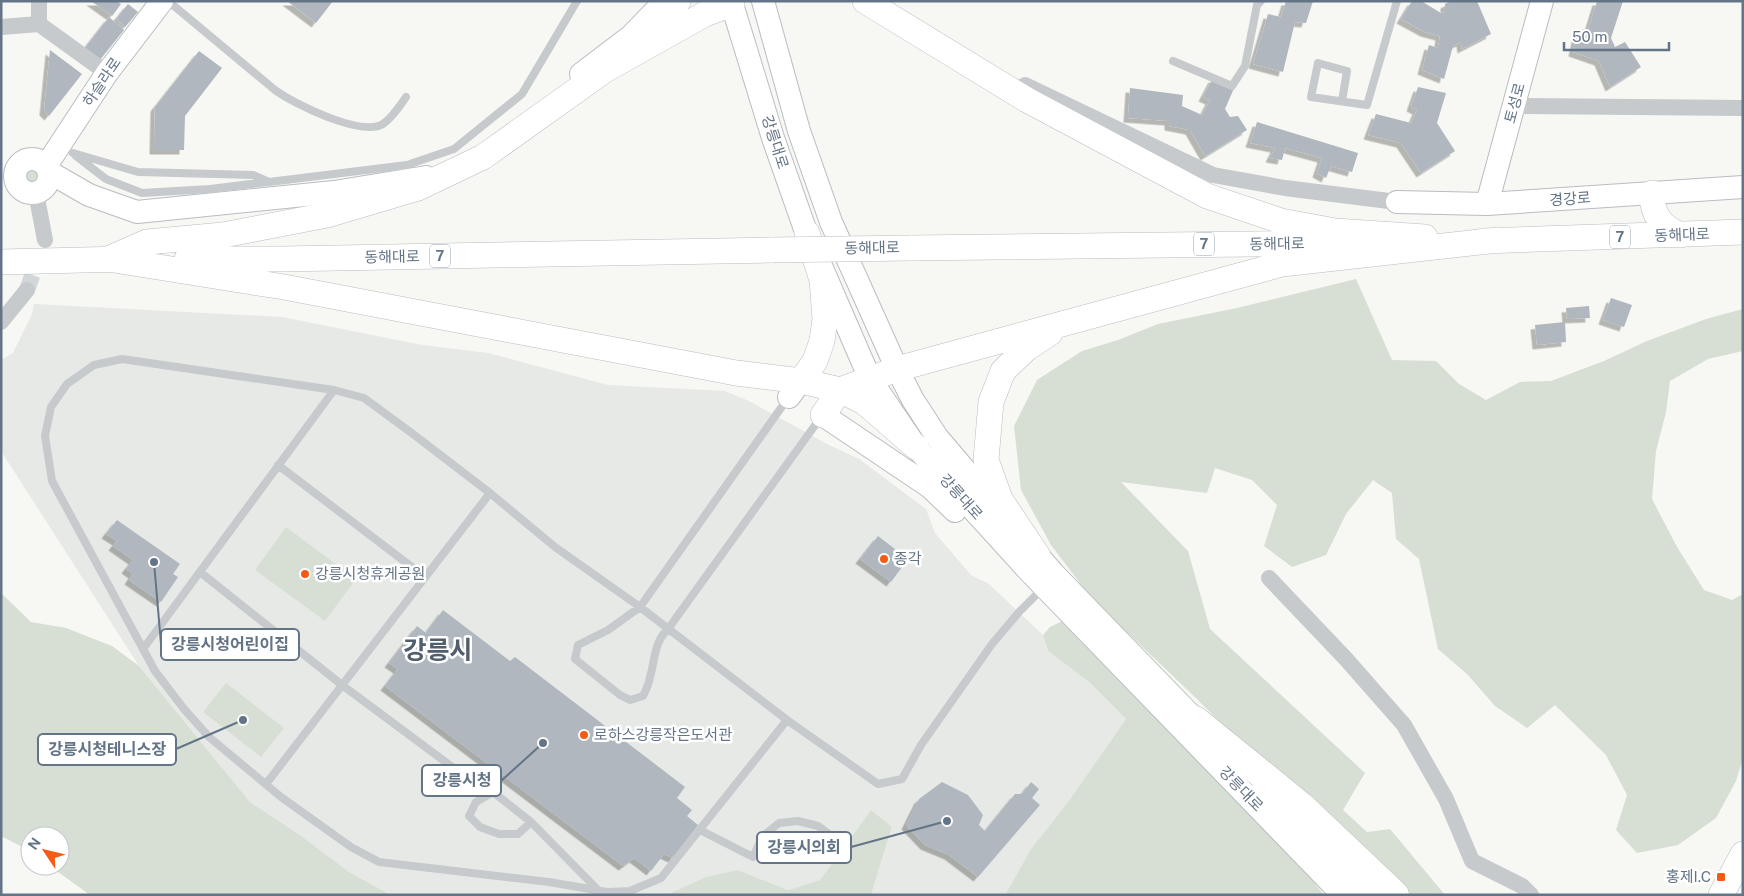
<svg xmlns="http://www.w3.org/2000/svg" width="1744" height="896" font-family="'Public Sans','Noto Sans KR',sans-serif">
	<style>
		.built { fill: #e7e9e6 }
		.green { fill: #d7dfd4 }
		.building { fill: #b0b7be; filter: url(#shadow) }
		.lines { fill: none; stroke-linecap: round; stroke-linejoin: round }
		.street-tunnel { stroke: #d2d6d8; stroke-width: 16; stroke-dasharray: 16 8; stroke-linecap: butt }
		.secondary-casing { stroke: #b8bdc2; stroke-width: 24 }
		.primary-casing { stroke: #b9bdc1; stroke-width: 26 }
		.highway-casing { stroke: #b8bbbf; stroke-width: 29 }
		.lane { stroke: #c6cacd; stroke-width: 8 }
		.street { stroke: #c6cacd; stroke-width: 16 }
		.secondary { stroke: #fff; stroke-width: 22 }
		.primary { stroke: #fff; stroke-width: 25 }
		.highway { stroke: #fff; stroke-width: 28 }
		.primary-bridge-casing { stroke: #b9bdc1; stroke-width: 26; stroke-linecap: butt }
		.primary-bridge { stroke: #fff; stroke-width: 25 }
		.poi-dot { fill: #f55b15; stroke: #fff; stroke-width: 2 }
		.labels { text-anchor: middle; stroke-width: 5; stroke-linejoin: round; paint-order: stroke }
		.shield { fill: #fff; stroke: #929eab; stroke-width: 1 }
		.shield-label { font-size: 14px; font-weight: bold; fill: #637487 }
		.street-label { font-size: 15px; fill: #637487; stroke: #fff }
		.poi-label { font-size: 15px; fill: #637487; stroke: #fff; text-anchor: start }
		.town-label { font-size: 25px; font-weight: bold; fill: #515e6c; stroke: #fff }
		.leader { fill: none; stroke: #637487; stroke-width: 2 }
		.callout-dot { fill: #637487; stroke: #fff; stroke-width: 2 }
		.callout { fill: #fff; stroke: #637487; stroke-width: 2 }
		.callout-label { font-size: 16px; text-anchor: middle; font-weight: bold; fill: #637487 }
	</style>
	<defs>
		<filter id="shadow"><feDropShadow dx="-4.5" dy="4.5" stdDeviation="0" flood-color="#0004"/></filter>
	</defs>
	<rect width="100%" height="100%" fill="#f7f7f3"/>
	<!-- built -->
	<path class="built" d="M34,304L282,317L422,345L488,353L608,385L725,391L749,401L829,445L859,459L926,509L935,533L971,575L989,584L1043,635L1048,651L1089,682L1126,719L1068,802L1031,849L1005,895H871L892,828L871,810L820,880L788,890L738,870L667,895H391L349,872L250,802L139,666L1,451V360L13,353L32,314Z"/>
	<!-- green -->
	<path class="green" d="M22 176a10 10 0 1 1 20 0a10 10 0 1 1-20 0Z
		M1356,279L1392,360L1436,361L1459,384L1486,400L1520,382L1551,381L1604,361L1647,341L1706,319L1743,309V351L1708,359L1670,381L1666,412L1656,451L1652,499L1677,547L1704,590L1732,600L1743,594V758L1736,781L1716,818L1678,845L1637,853L1616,830L1627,795L1606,755L1555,705L1527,728L1495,706L1468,675L1438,649L1419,559L1396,539L1392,493L1373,480L1346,514L1326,555L1292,567L1264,546L1277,505L1252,480L1215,468L1207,493L1121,482L1188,551L1210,629L1365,773L1343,810L1367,832L1390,829L1445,895H1398L1353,858L1197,699L1092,599L1051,545L1021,490L1014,426L1037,380L1082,351L1118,340L1158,324L1237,308Z
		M286,527L356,579L325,621L255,570Z
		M1,593L31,622L66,628L112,646L139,666L250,802L301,836L349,872L391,895H90L50,866H60V836H30V851L1,836Z
		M1072,616L1264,819L1324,895H1005L1031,849L1068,802L1126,719L1089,682L1048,651L1043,635L1050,627Z
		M226,683L284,728L261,757L203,712Z
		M871,810L892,827L871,895H667L706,877L738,870L788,890L820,880Z"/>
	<!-- building -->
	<path class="building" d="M91,1H117L121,4L112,16Z
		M287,1H333L316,23Z
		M1286,1H1313L1306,23L1295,22L1283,72L1253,64L1268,14L1281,17Z
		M1412,1H1421L1441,13L1445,11V4L1451,1H1477L1491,34L1462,49L1461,42L1453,46L1444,79L1422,70L1429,45L1438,48L1440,36L1425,32L1401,19Z
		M1597,1H1623L1611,38L1615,47L1625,42L1641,67L1610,87L1599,61L1573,52L1578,29L1588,30Z
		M128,4L138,12L125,27L116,19Z
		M109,17L124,30L99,61L84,49Z
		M50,50L82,74L49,116L44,111Z
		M199,51L222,68L185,116L184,150H154L155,107Z
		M1213,78L1235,86L1225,109L1230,117L1238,116L1247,130L1205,156L1190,130L1169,126V121L1128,118L1130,88L1183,95L1182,106L1202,115L1210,100L1203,97Z
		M1418,87L1446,93L1437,123L1455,151L1421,173L1401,143L1368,135L1376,114L1411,123L1417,110L1411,107Z
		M1257,122L1358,153L1352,172L1331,166L1326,178L1317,173L1322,158L1285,148L1282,160L1270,158L1275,148L1250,143Z
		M1611,298L1632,305L1624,327L1603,320Z
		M1589,306L1590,318L1567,319L1566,308Z
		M1565,322L1566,342L1537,345L1535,325Z
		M117,520L180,564L173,574L178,577L161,602L129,580L133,574L126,569L133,560L113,546L117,541L106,534Z
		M878,536L908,559L891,582L860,559Z
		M443,610L510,661L515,657L685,787L677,798L692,810L687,816L698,825L673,858L664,854L651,871L634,858L623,866L385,686L398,669L389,663L417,626L426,633Z
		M942,782L968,795L983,815L979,825L985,831L1015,794H1022L1031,782L1039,789L1032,798L1040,805L978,877L949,855L925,845L906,825L919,799Z"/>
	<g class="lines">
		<!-- street-tunnel -->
		<path class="street-tunnel" d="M27,290L40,254"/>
		<!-- secondary casing -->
		<g class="secondary-casing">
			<path id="secondary" d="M731,1L773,138L805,229L870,379L916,447L1028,570L1343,895
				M763,1L799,131L831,222L897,369L913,400L937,437L1004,516
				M581,74L631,36L665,1
				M15 176a17 17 0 1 1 34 0a17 17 0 1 1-34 0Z
				M46,166L107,73L162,1
				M49,172L89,195L137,212L334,192L426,177
				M1397,202L1487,204L1743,187
				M1487,204L1542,1
				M789,397L801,381
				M823,415L930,487L955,511
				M1026,542L1053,573L1207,732
				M1263,789L1368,895"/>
		</g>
		<!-- primary casing -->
		<g class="primary-casing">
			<path id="primary" d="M865,1L1027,100L1207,196L1281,221L1335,231L1425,237
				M647,37L664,23L678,1
				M1652,193C1652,215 1661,227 1681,235
				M1483,241L1743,232
				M910,248L1345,243
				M108,259L284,287L736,373L801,381L840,390L897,369L1282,264L1498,240
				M108,259L147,242L223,235L327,215L418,188L483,157L605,70L705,14L732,4
				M187,259H283L772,250
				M1,262L124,259
				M801,381L815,361L822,341L825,319L822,280L807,233
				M823,415L840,390L864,402L916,447
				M1038,556L1000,499L986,460L991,402L1003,371L1026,349L1050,333
				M1721,895L1743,854"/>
		</g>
		<!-- highway casing -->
		<g class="highway-casing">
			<path id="highway" d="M1195,720L1301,806L1395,895"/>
		</g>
		<!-- lane -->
		<path class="lane" d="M168,1L275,90C294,104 361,137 383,124C393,117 399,107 406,97
			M1173,61L1232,86L1245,66L1257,5L1261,1
			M1342,101L1347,71L1318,63L1311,97L1367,105L1397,1
			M73,153L138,172L253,175L269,182L407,165L454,149L522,94L577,1
			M76,156L106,179L142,193L210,189L267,182
			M788,398L640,607L608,630L578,645L575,659L620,695L630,700L643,696C646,690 649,684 650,677C655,660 654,642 668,629L821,417
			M278,465L425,577
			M200,572L342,685L455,769
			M143,649L334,390
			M787,720L661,878L630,891L607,892L549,882L379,862L351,847L281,797L209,737L184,709L155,671L52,481L45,436L51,407L67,384L94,365L122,359L334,390L364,398L413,434L490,493L555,547L640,607L787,720L878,784L902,779L921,745L992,644L1019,612L1043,588
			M266,784L490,493
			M531,822L518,834H499L480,827L469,816L476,802L493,792L531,822L597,889
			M700,830L753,857L763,836L779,823L798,821L818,826L840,842"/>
		<!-- street -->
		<path class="street" d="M39,24V1
			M1,27L39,24L107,73
			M1025,85L1213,175L1285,188L1397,202
			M1514,106L1743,108
			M36,193L45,240
			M1,322L27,290
			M1269,578L1346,659L1404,725L1446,799L1472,861L1522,886L1531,895"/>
		<!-- secondary -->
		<use href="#secondary" class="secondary"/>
		<!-- primary -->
		<use href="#primary" class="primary"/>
		<!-- highway -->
		<use href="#highway" class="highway"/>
		<!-- primary-bridge casing -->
		<g class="primary-bridge-casing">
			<path id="primary-bridge" d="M772,250L910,248"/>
		</g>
		<!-- primary-bridge -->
		<use href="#primary-bridge" class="primary-bridge"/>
	</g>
	<!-- markers -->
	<g class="poi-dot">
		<circle cx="884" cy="559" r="5"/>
		<circle cx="305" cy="574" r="5"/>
		<circle cx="584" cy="735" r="5"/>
		<rect x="1716" y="872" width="10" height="10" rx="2.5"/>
	</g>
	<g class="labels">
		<!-- shield labels -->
		<g class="shield">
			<rect x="1610" y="225.5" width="20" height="23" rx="4"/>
			<rect x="1194" y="232.5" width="20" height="23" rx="4"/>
			<rect x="430" y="244.5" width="20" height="23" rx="4"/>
		</g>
		<g class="shield-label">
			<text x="1620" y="242">7</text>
			<text x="1204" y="249">7</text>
			<text x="440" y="261">7</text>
		</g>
		<!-- street labels -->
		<g class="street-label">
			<text transform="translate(102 82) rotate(-56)" y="5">하슬라로</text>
			<text transform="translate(1515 103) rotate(-75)" y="5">토성로</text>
			<text transform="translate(775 142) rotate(72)" y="5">강릉대로</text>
			<text transform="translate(1570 199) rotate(-4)" y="5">경강로</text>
			<text transform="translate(1682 235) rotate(-2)" y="5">동해대로</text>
			<text transform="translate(1277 244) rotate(-1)" y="5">동해대로</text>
			<text transform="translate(872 248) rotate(-1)" y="5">동해대로</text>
			<text transform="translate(392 257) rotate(-1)" y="5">동해대로</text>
			<text transform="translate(961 497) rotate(48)" y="5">강릉대로</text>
			<text transform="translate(1241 789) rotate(46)" y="5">강릉대로</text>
		</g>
		<!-- poi labels -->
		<g class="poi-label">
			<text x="894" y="564">종각</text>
			<text x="315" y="579">강릉시청휴게공원</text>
			<text x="594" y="740">로하스강릉작은도서관</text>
			<text x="1711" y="882" text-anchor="end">홍제I.C</text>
		</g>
		<!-- town labels -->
		<g class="town-label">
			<text x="438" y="659">강릉시</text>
		</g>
	</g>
	<!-- callouts -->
	<path class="leader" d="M154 562L161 644M243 720L176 749M543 743L501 781M947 821L851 847"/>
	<g class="callout-dot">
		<circle cx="154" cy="562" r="5"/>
		<circle cx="243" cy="720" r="5"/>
		<circle cx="543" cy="743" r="5"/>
		<circle cx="947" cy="821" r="5"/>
	</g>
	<g class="callout">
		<rect x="161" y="629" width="138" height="31" rx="5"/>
		<rect x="38" y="734" width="138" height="31" rx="5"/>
		<rect x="422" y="765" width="79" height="31" rx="5"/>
		<rect x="757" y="832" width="94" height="31" rx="5"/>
	</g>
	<g class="callout-label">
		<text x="230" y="650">강릉시청어린이집</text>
		<text x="107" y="755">강릉시청테니스장</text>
		<text x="462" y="786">강릉시청</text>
		<text x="804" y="853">강릉시의회</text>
	</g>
	<!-- border -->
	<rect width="1744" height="896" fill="none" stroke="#637487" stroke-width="5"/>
	<!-- north arrow -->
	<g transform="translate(45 851) rotate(305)"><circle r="24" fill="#ffffff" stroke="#c1c7cf"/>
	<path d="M0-4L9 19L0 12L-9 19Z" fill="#f55b15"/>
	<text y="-8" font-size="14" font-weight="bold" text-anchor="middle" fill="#637487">N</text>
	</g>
	<!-- scale -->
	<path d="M1564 42v8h105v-8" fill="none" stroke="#637487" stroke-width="2.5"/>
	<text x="1572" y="42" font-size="15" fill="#637487" stroke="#ffffff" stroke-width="4" paint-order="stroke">50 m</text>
</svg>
